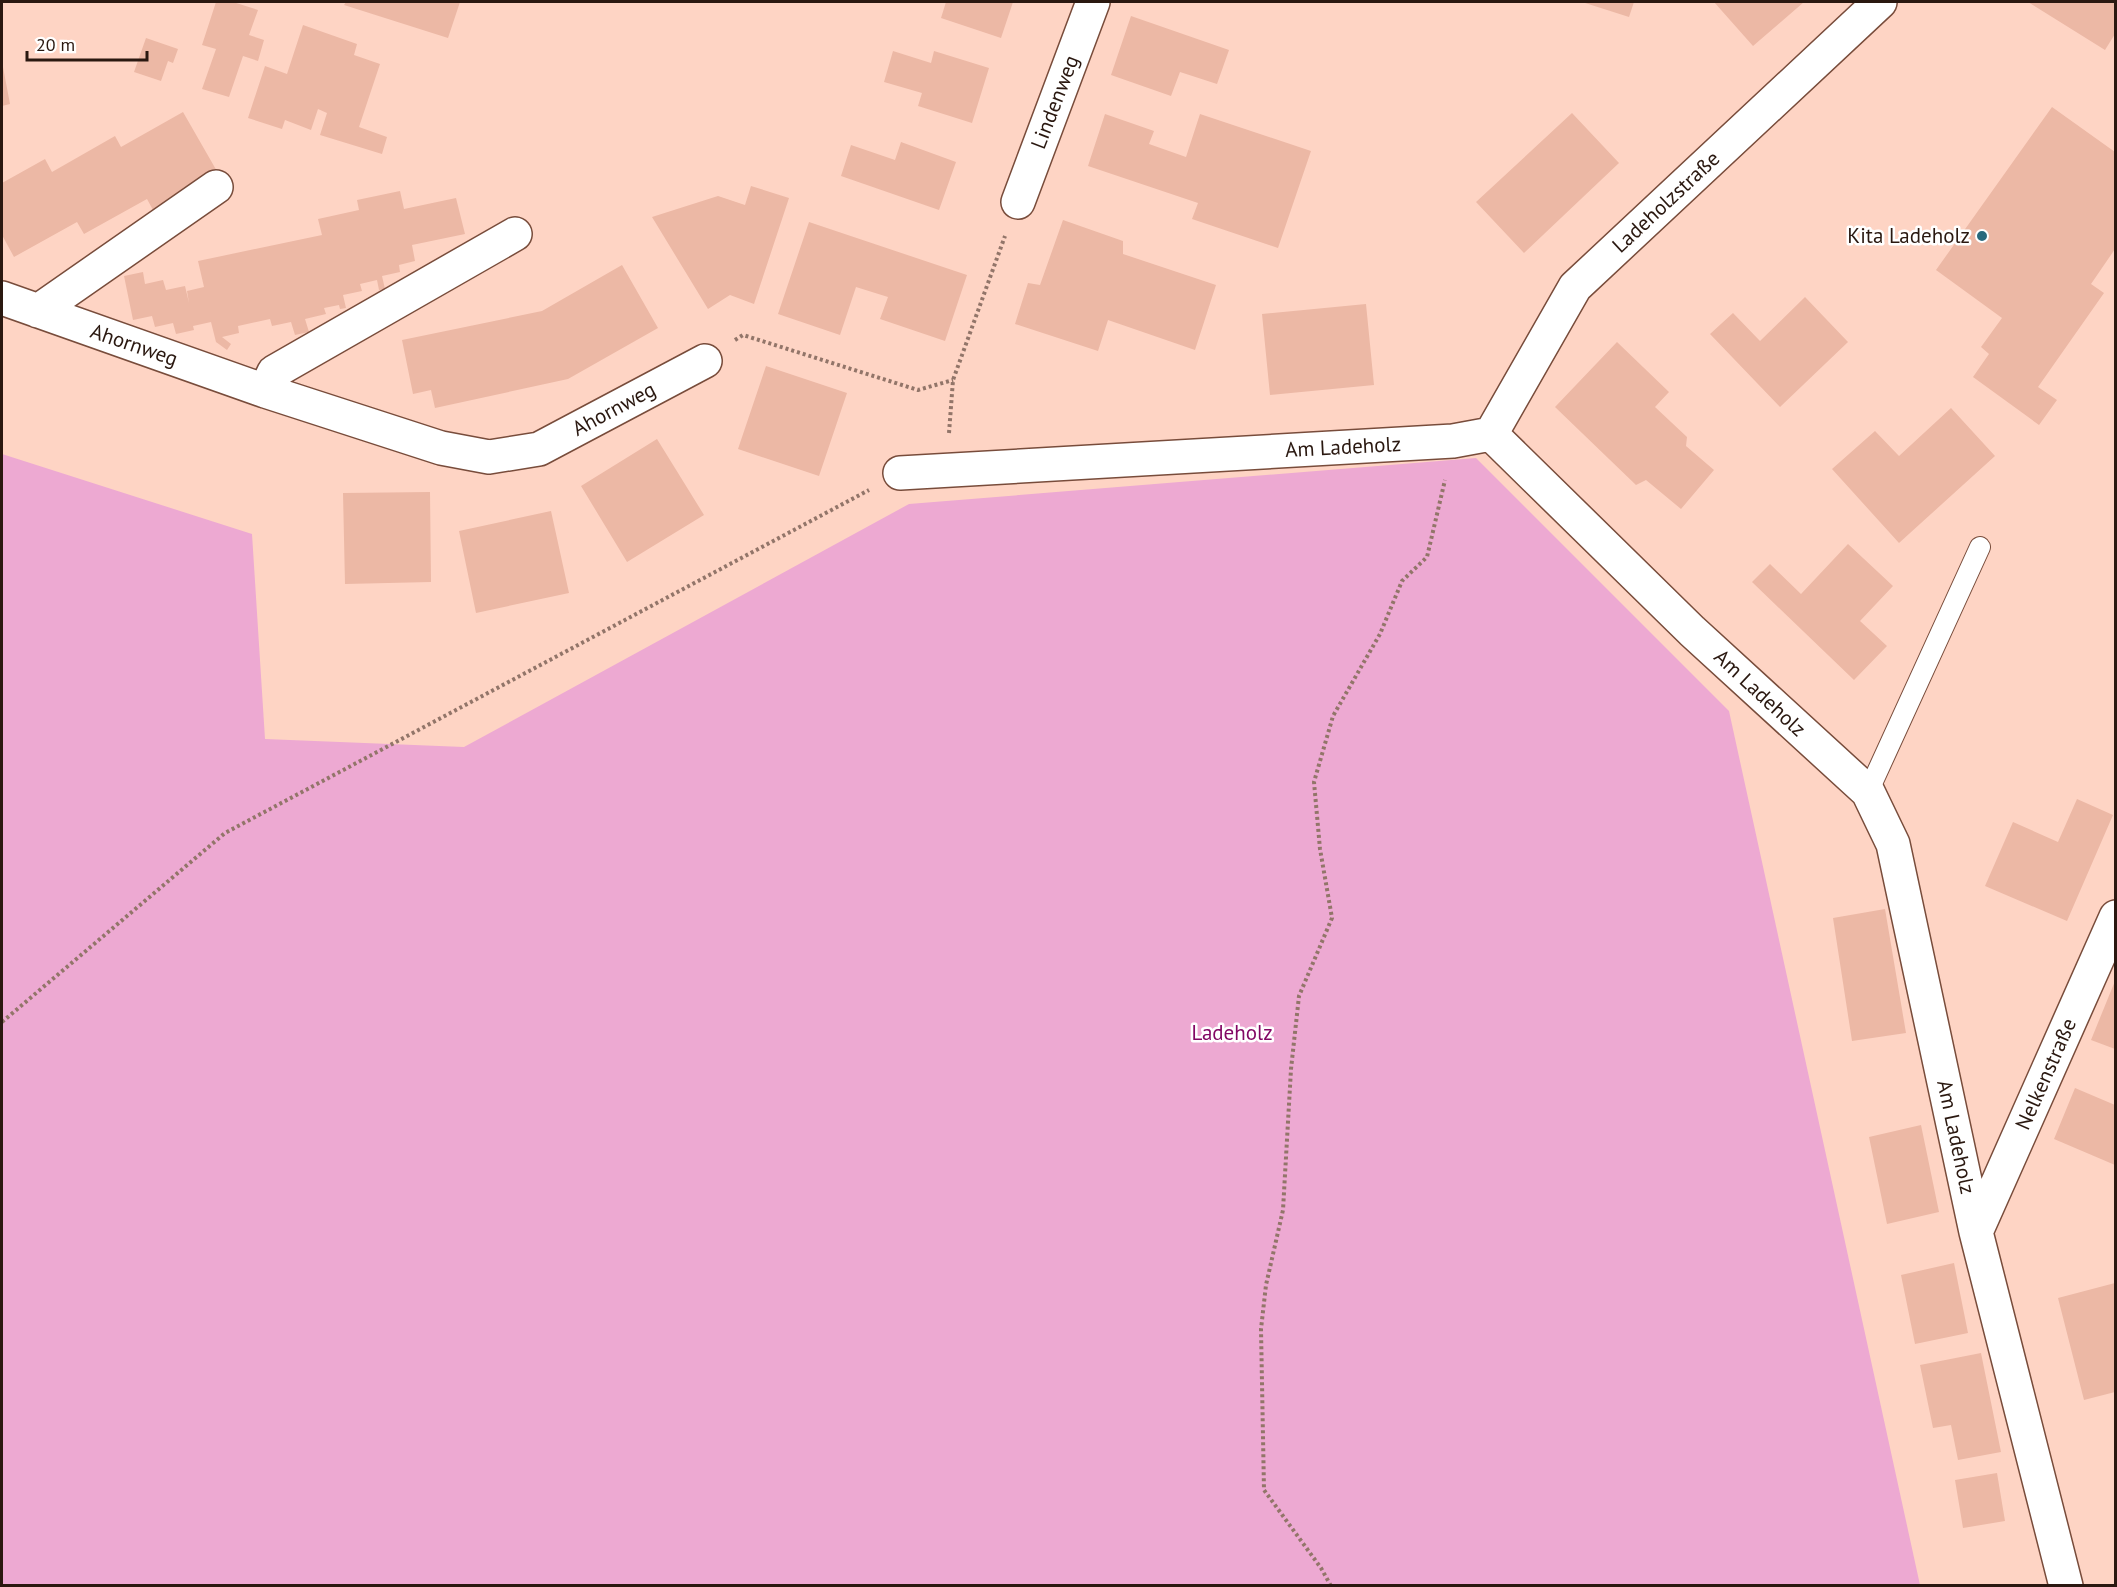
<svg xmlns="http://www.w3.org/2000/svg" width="2117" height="1587" font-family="'PT Sans',sans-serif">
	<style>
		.green { fill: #eda9d2 }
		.building { fill: #ecb8a5 }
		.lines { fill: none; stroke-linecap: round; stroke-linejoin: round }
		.service-casing { stroke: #784c3b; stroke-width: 22 }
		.minor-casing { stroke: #784c3b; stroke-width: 36 }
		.path { stroke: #927569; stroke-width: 4; stroke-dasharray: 3 3; stroke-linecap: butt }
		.service { stroke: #fff; stroke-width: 20 }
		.minor { stroke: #fff; stroke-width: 33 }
		.poi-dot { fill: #28697d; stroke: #fff; stroke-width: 2 }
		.labels { text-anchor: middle; stroke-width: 5; stroke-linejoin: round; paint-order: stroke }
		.street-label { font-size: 21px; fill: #2a1810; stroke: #fff }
		.poi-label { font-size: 21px; fill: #2a1810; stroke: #fff; text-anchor: end }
		.park-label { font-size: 21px; fill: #820764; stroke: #fff }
	</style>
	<rect width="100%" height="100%" fill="#fed4c4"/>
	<!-- green -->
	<path class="green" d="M2,454L252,534L265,739L464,747L909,504L1476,458L1729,711L1920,1585H2Z"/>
	<!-- building -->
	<path class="building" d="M216,2H233L258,10L249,35L264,40L258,61L243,56L229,97L202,89L216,49L202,45Z
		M346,2H460L448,38L344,5Z
		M946,2H1013L1001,38L941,18Z
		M1582,2H1634L1629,17Z
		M1714,2H1804L1753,46Z
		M2028,2H2115V34L2105,50Z
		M1131,16L1229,50L1217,84L1180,72L1171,96L1111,75Z
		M303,25L357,44L354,55L380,64L359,127L387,137L382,154L320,135L327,113L318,109L311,130L285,120L282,129L248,118L265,66L287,74Z
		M146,38L178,49L173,63L168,61L161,81L134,72Z
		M893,51L931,63L934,51L989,68L972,123L918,106L922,93L884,82Z
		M3,67L10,104L2,106V67Z
		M2052,107L2115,152V249L2091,284L2104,293L2038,387L2057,400L2039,425L1973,377L1989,354L1981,347L2002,318L1936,270Z
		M183,112L218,173L153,210L147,199L84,234L77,222L14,257L2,235V183L45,159L52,172L115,136L121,147Z
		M1572,113L1619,163L1524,253L1476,202Z
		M1105,114L1154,131L1149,144L1186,157L1200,114L1311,151L1278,248L1192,219L1198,203L1088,166Z
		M901,142L956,162L939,210L841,176L851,145L895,160Z
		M751,186L789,198L754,304L730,295L708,309L652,217L718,196L745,205Z
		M400,191L404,209L456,198L465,234L412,245L415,261L399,265L400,272L382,276L385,289L379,290L377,280L360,284L362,291L343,295L346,308L340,309L339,305L324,308L326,314L305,319L309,332L295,335L291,322L272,326L270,319L238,326L239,333L222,337L231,344L227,350L216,342L211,322L193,326L194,330L176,334L173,323L155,327L152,316L133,320L124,276L143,272L145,284L163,280L166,290L185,286L189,303L187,291L204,287L198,261L322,235L318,219L359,210L357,200Z
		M1063,220L1123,241V254L1216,285L1195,350L1108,320L1098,351L1015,324L1028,283L1040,285Z
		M809,222L967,275L945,341L880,319L888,297L856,287L840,335L778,314Z
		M622,265L658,328L568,379L435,408L431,390L413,394L402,340L542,311Z
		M1805,297L1848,342L1780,407L1710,334L1733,313L1760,341Z
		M1366,304L1374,385L1270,395L1262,314Z
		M1617,342L1669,392L1655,407L1687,437L1686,446L1714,470L1681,509L1646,480L1636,485L1555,407Z
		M766,366L847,393L819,476L738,449Z
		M1951,408L1995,456L1899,543L1832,469L1875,431L1899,456Z
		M657,439L704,515L627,562L581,486Z
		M430,492L431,582L345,584L343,493Z
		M551,511L569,593L476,613L459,531Z
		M1848,544L1893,586L1860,621L1887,646L1854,680L1752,582L1770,564L1801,594Z
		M2077,799L2113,815L2067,921L1985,886L2013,822L2058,842Z
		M1885,909L1906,1033L1852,1041L1833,918Z
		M2115,981V1049L2091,1040Z
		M2075,1088L2115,1105V1165L2054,1139Z
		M1921,1125L1939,1212L1887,1224L1869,1137Z
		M1954,1263L1968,1333L1915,1344L1901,1275Z
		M2115,1283V1392L2084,1400L2058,1298Z
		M1981,1353L2001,1452L1958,1460L1951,1425L1933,1428L1920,1365Z
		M1997,1473L2005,1521L1963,1528L1955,1480Z"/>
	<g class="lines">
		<!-- service casing -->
		<g class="service-casing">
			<path id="service" d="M1868,792L1980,547"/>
		</g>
		<!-- minor casing -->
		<g class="minor-casing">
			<path id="minor" d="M1018,202L1093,2
				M2,298L265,391L441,448L489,457L539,449L705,361
				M38,311L216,187
				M265,391L274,372L515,234
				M1491,434L1575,287L1880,2
				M900,473L1453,441L1491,434L1692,631L1868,792L1893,844L1976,1232L2066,1586
				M1976,1232L2116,917"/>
		</g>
		<!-- path -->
		<path class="path" d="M735,340L743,335L918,390L953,380
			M949,433L953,380L1005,236
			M2,1022L225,833L869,490
			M1331,1586L1321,1568L1264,1490L1261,1329L1266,1285L1283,1210L1291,1069L1299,996L1332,918L1320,849L1314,782L1333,716L1380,634L1402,581L1427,557L1445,480"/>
		<!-- service -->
		<use href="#service" class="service"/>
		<!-- minor -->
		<use href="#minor" class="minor"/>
	</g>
	<!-- markers -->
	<circle class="poi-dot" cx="1982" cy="236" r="6"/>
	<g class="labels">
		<!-- street labels -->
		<g class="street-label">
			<text transform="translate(1055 102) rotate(-69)" y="7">Lindenweg</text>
			<text transform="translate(1666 202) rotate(-43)" y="7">Ladeholzstraße</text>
			<text transform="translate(134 345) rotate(19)" y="7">Ahornweg</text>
			<text transform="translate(614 409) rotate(-28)" y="7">Ahornweg</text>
			<text transform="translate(1343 447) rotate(-3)" y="7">Am Ladeholz</text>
			<text transform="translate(1760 693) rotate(43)" y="7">Am Ladeholz</text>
			<text transform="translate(2046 1074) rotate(-66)" y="7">Nelkenstraße</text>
			<text transform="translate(1956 1137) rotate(78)" y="7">Am Ladeholz</text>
		</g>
		<!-- poi labels -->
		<g class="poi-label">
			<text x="1970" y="243">Kita Ladeholz</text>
		</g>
		<!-- park labels -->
		<g class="park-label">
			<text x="1232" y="1040">Ladeholz</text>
		</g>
	</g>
	<!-- border -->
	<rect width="2117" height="1587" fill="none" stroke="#2a1810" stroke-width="6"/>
	<!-- scale -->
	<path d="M27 51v9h120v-9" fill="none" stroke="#2a1810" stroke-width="3"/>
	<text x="36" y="51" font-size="18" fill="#2a1810" stroke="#ffffff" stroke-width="4.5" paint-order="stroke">20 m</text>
</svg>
